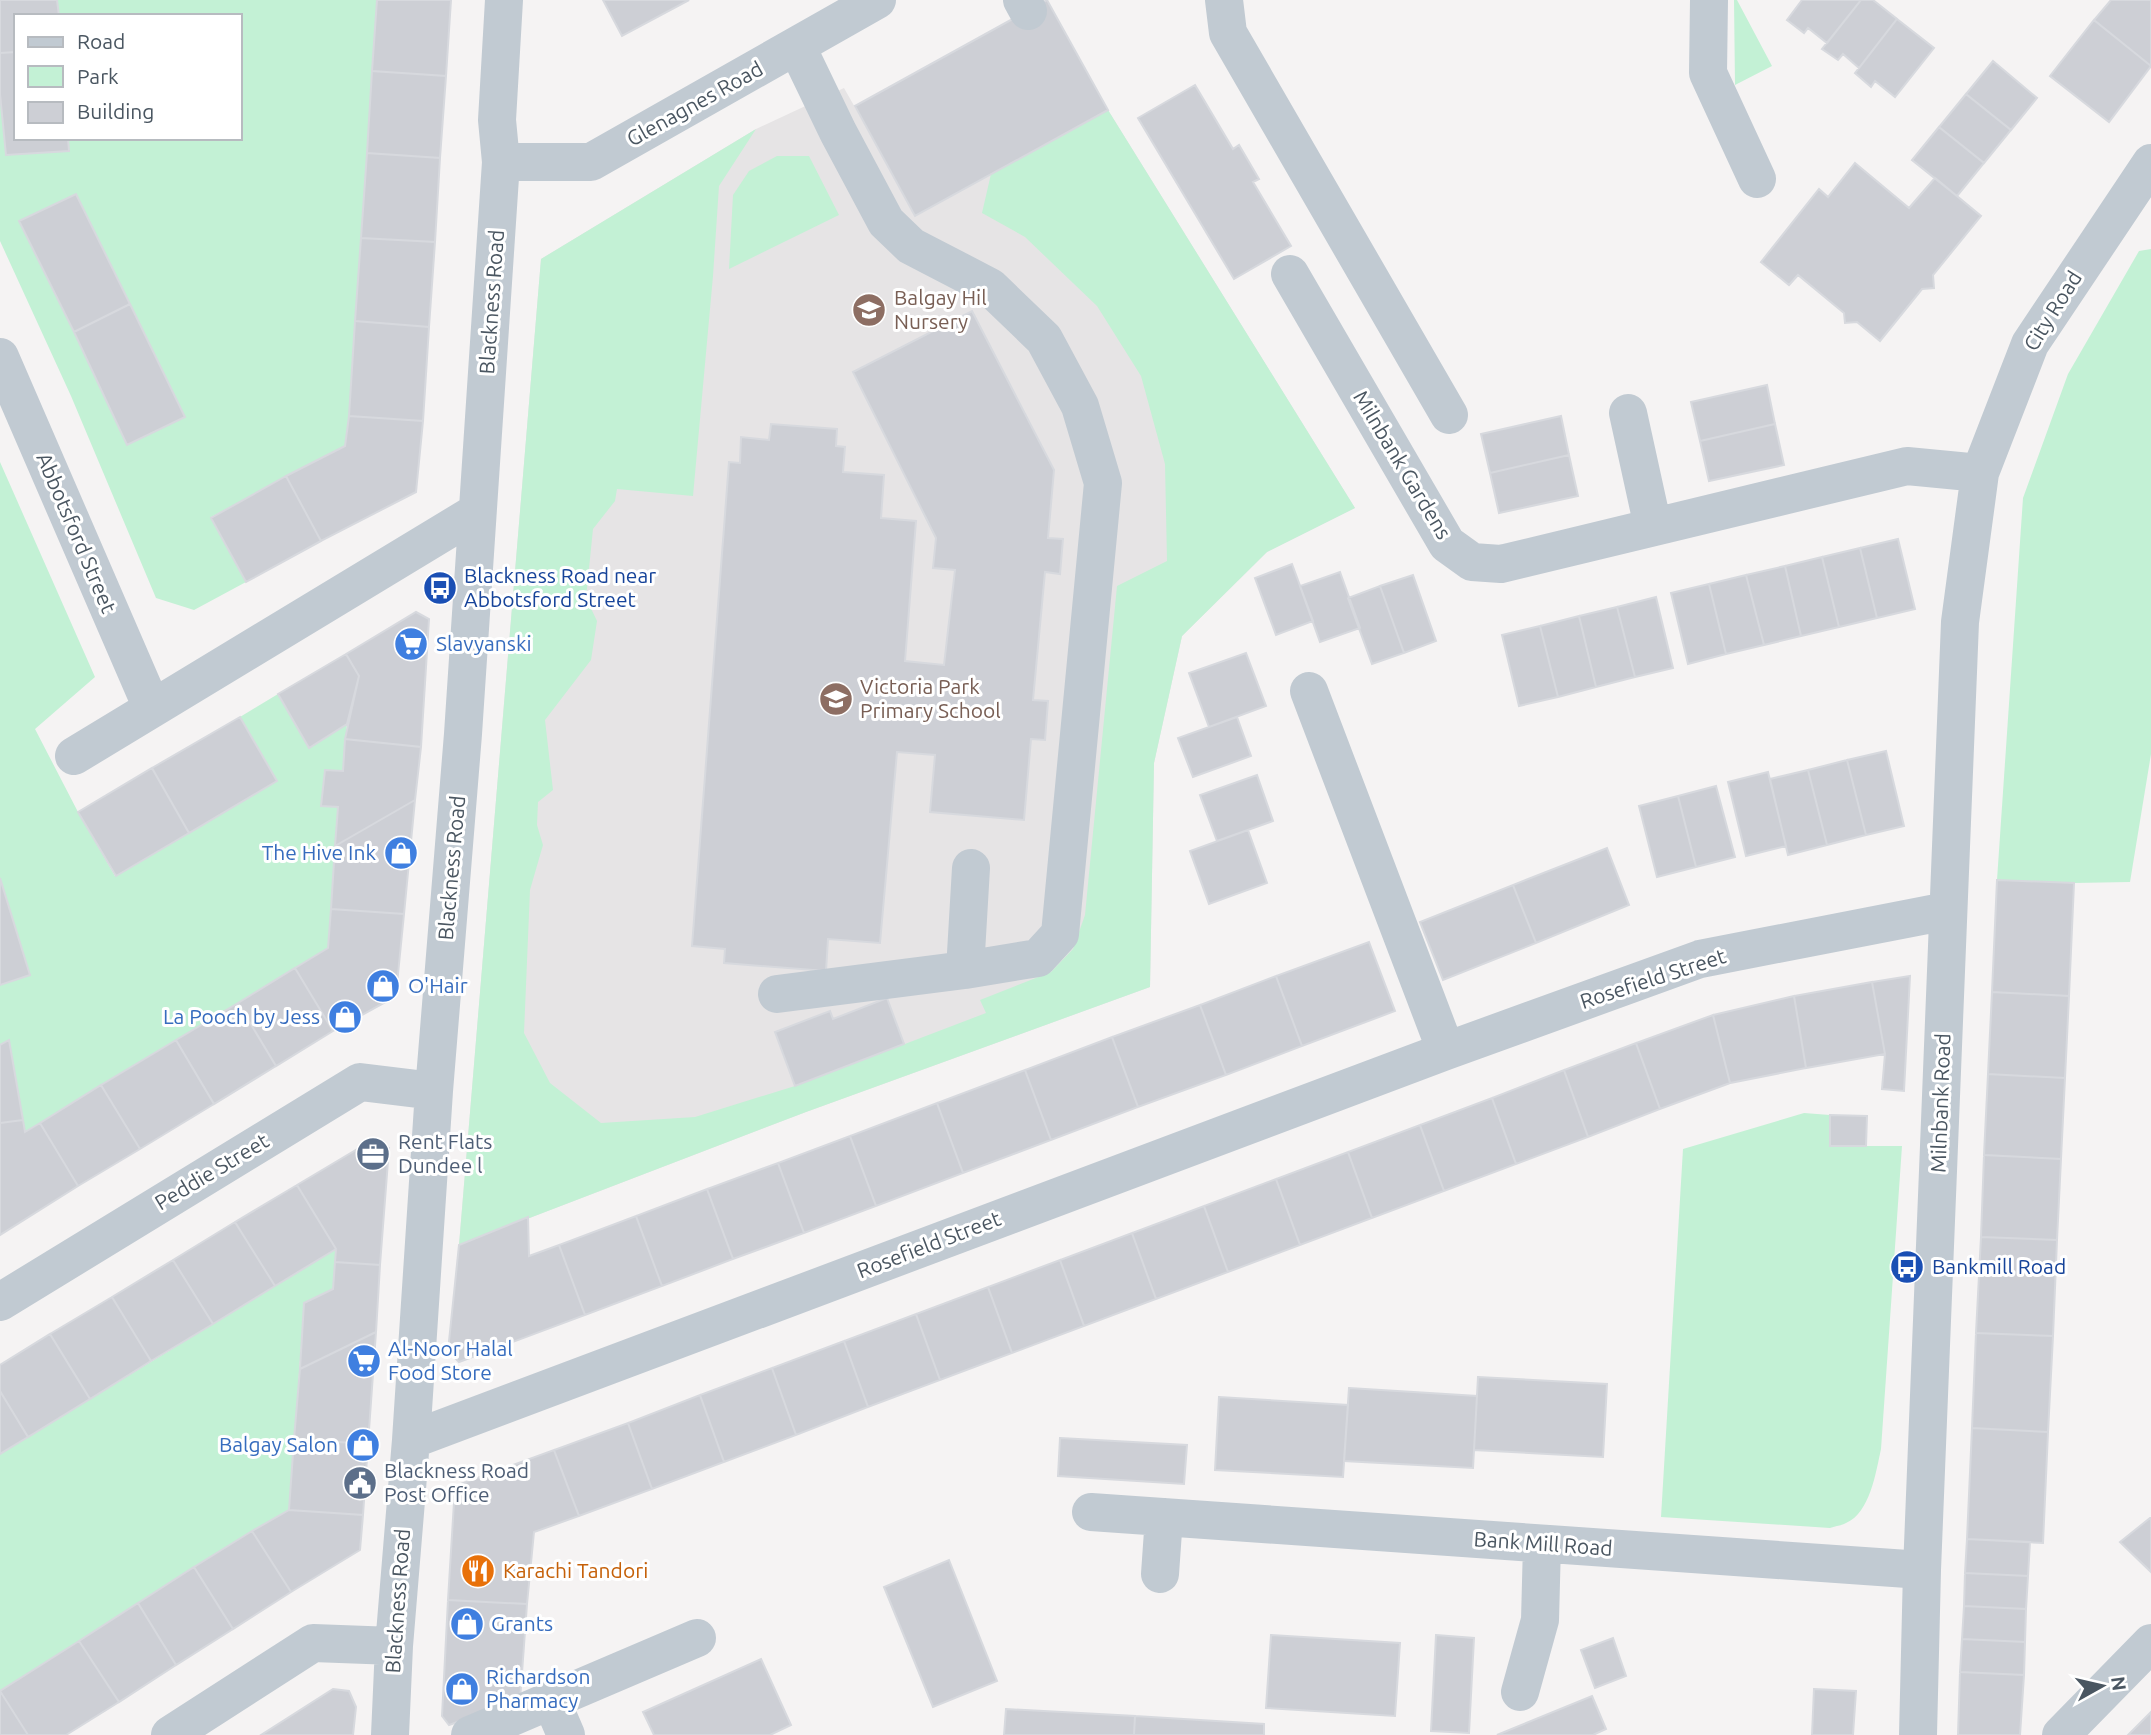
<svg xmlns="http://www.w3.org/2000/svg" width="2151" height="1735" font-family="Ubuntu,sans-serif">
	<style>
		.education { fill: #e6e4e5 }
		.green { fill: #c3f1d5; fill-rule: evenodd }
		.building { fill: #cdcfd5; stroke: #d7d9de; stroke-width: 2 }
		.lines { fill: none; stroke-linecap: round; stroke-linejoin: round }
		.minor { stroke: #c1cad2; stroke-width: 38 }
		.labels { text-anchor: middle; stroke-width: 6; stroke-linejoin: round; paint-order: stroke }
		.street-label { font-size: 21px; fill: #4a5661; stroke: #fff }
		.education-label { font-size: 21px; fill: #785e54; stroke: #fff; text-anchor: start }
		.transit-label { font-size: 21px; fill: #164399; stroke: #fff; text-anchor: start }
		.shop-label { font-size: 21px; fill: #366cbe; stroke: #fff; text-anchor: start }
		.service-label { font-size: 21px; fill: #4e5e75; stroke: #fff; text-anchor: start }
		.food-label { font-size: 21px; fill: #c56008; stroke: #fff; text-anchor: start }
	</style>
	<rect width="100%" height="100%" fill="#f5f3f3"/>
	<!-- education -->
	<path class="education" d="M844,88L916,215L1108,110L1355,508L1267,552L1182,636L1154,763L1150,987L806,1112L459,1245L541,259L756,129Z"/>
	<!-- green -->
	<path class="green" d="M0,0H377L349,416L345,446L211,517L246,582L194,610L156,598L71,396L0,241ZM16,16H240V138H16Z
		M1734,0H1737L1772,66L1735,85Z
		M1108,110L1355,508L1267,552L1182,636L1154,763L1150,987L806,1112L459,1245L541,259L756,129L719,186L713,276L693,496L617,489L615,501L593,529L586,598L597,621L591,660L545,720L553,790L538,802L537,825L543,845L530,890L524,1033L550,1083L601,1123L695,1117L795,1086L986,1013L980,1000L1051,972L1073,949L1085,915L1117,586L1167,561L1165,464L1141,376L1097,306L1025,237L982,213L991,174Z
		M777,156H809L839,215L729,269L733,195L749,171Z
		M2151,249V754L2130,882L2074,883L1997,880L2023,498L2068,374L2139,251Z
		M0,462L95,677L35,729L78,812L115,876L277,781L240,717L278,694L309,747L347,724L343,771L325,770L321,805L338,807L328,948L25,1132L9,1040L0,1045Z
		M1804,1113L1830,1115V1146H1902L1881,1449C1876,1472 1870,1513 1846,1523C1841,1526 1835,1526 1830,1528L1661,1517L1683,1149Z
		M336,1249L333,1289L304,1304L289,1510L252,1531L0,1692V1454Z"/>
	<!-- building -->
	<path class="building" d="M0,0H57L59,16H16V52L0,53Z
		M377,0H451L446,76L372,71Z
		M603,0H689L622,36Z
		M1047,0L1108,110L915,216L855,106Z
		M1802,0H1861L1827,43L1808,28L1804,33L1787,20Z
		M1861,0H1873L1897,19L1859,68L1843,54L1838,60L1822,49Z
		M2111,0H2151V66L2094,20Z
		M1897,19L1934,48L1895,97L1875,81L1871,87L1855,73Z
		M2094,20L2151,66L2109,122L2050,76Z
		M16,52V138H68L69,151L6,155L0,94V53Z
		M1993,61L2037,98L2011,130L1966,94Z
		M372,71L446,76L440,158L367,153Z
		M1195,85L1233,149L1239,145L1259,179L1253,182L1291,246L1234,279L1138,118Z
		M1966,94L2011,130L1984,163L1939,127Z
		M1939,127L1984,163L1957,196L1912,160Z
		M367,153L440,158L435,242L361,238Z
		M1855,163L1909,208L1935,178L1981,216L1933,275L1934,288L1922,289L1880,341L1857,322L1845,323L1844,313L1798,275L1789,285L1761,262L1819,189L1828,197Z
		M76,194L130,304L74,332L19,221Z
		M361,238L435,242L429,327L355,321Z
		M130,304L185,417L127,445L74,332Z
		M972,311L1054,470L1048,538L1063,539L1060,574L1045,572L1033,700L1048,701L1045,740L1031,739L1024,820L930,812L935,755L897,752L880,943L828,939L826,971L724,963L725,949L692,946L729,462L740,463L741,437L769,440L771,424L837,429L836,446L845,447L843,472L884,475L881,518L916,521L905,661L944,665L955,570L933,568L936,538L853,372Z
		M355,321L429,327L423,421L349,416Z
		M1767,385L1775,424L1700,441L1691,402Z
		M349,416L423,421L416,492L321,541L286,476L345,446Z
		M1561,416L1569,455L1490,473L1481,434Z
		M1775,424L1784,465L1709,481L1700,441Z
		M1569,455L1578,496L1499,513L1490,473Z
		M286,476L321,541L246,582L211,518Z
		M1898,539L1915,609L1877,618L1860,548Z
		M1860,548L1877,618L1839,627L1822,557Z
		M1822,557L1839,627L1801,636L1785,566Z
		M1292,564L1313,621L1276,635L1255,578Z
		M1785,566L1801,636L1764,645L1746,575Z
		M1340,572L1360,628L1320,642L1300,586Z
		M1413,575L1436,641L1404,653L1380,586Z
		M1746,575L1764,645L1726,654L1709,584Z
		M1709,584L1726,654L1688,664L1671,593Z
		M1380,586L1404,653L1372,664L1348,598Z
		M1656,597L1673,668L1635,677L1617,607Z
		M1617,607L1635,677L1596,687L1579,616Z
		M416,612L429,619L421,747L345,739L359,676L346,654Z
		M1579,616L1596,687L1558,697L1540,626Z
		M1540,626L1558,697L1519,706L1502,635Z
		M1246,653L1266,706L1209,727L1189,673Z
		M346,654L359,676L347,724L309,748L278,694Z
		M240,717L277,781L189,833L152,768Z
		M1237,717L1251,756L1193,777L1178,738Z
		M345,739L421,747L415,800L335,846L338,807L321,806L325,770L343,771Z
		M1886,751L1904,826L1866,835L1847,760Z
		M1847,760L1866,835L1827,845L1808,770Z
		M152,768L189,833L116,876L78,812Z
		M1808,770L1827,845L1788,855L1770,779Z
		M1768,772L1786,846L1746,856L1728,782Z
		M1257,775L1273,821L1217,841L1200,795Z
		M1716,786L1735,857L1696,867L1678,796Z
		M1678,796L1696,867L1657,877L1639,806Z
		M415,800L404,914L331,909L335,846Z
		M1248,830L1267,883L1209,904L1190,851Z
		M1607,848L1629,905L1536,943L1513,885Z
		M0,878L30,975L0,985Z
		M1997,880L2074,883L2069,996L1992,992Z
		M1513,885L1536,943L1443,980L1420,922Z
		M331,909L404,914L397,984L391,999L333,1031L295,968L328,948Z
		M1369,942L1395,1011L1302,1046L1276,976Z
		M295,968L333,1031L276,1066L238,1003Z
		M1276,976L1302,1046L1226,1075L1200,1005Z
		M1910,976L1904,1091L1882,1089L1885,1054L1872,982Z
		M1872,982L1885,1054L1806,1068L1794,996Z
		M1992,992L2069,996L2065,1078L1988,1074Z
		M1794,996L1806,1068L1730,1083L1713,1015Z
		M887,998L904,1044L795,1086L775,1032L830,1011L833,1019Z
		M238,1003L276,1066L214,1104L176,1040Z
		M1200,1005L1226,1075L1138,1107L1112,1037Z
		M1713,1015L1730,1083L1660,1109L1636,1043Z
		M1112,1037L1138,1107L1051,1140L1025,1070Z
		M9,1040L23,1120L0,1123V1045Z
		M176,1040L214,1104L140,1149L101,1085Z
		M1636,1043L1660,1109L1588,1137L1564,1070Z
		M1025,1070L1051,1140L963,1173L937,1103Z
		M1564,1070L1588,1137L1516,1164L1492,1098Z
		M1988,1074L2065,1078L2061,1159L1984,1155Z
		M101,1085L140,1149L78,1186L40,1123Z
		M1492,1098L1516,1164L1444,1191L1420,1125Z
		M937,1103L963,1173L876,1206L850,1136Z
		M1830,1115L1867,1116L1866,1146H1830Z
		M23,1120L25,1132L40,1123L78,1186L0,1235V1123Z
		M1420,1125L1444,1191L1372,1218L1348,1152Z
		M850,1136L876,1206L804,1233L778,1163Z
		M376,1138L389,1148L380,1265L335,1262L336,1249L297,1185Z
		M1348,1152L1372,1218L1300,1245L1276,1179Z
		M1984,1155L2061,1159L2057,1240L1981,1237Z
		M778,1163L804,1233L733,1259L707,1189Z
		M1276,1179L1300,1245L1228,1272L1204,1206Z
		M297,1185L336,1249L275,1286L235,1222Z
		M707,1189L733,1259L662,1286L636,1216Z
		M1204,1206L1228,1272L1156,1299L1132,1233Z
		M636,1216L662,1286L585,1315L559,1245Z
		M528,1217L529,1256L559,1245L585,1315L459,1362L448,1351L459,1245Z
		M235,1222L275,1286L213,1324L173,1260Z
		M1132,1233L1156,1299L1084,1326L1060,1260Z
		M1981,1237L2057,1240L2053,1336L1976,1333Z
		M173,1260L213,1324L151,1361L112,1297Z
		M1060,1260L1084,1326L1012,1353L988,1287Z
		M335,1262L380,1265L376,1332L300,1369L304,1303L333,1289Z
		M988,1287L1012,1353L940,1380L916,1314Z
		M112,1297L151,1361L90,1399L50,1334Z
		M916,1314L940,1380L868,1407L844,1341Z
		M376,1332L368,1444L294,1439L300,1369Z
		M1976,1333L2053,1336L2048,1432L1972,1428Z
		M50,1334L90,1399L28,1437L0,1391V1365Z
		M844,1341L868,1407L796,1435L772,1368Z
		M772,1368L796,1435L724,1462L700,1395Z
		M1478,1377L1607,1384L1603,1457L1474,1450Z
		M1349,1388L1477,1396L1473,1468L1344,1461Z
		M0,1391L28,1437L0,1454Z
		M700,1395L724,1462L652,1489L628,1423Z
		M1219,1397L1348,1405L1343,1477L1215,1470Z
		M628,1423L652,1489L579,1516L554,1450Z
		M1972,1428L2048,1432L2043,1543L1967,1539Z
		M1060,1438L1187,1445L1184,1484L1058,1476Z
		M294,1439L368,1444L363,1515L289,1510Z
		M554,1450L579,1516L534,1532L527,1604L448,1600L455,1486Z
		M289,1510L363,1515L360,1550L291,1592L252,1531Z
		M2150,1518H2151V1572L2120,1542Z
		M252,1531L291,1592L233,1629L194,1567Z
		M1967,1539L2030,1542L2028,1576L1965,1573Z
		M949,1560L997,1681L933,1707L884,1587Z
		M194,1567L233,1629L176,1665L138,1603Z
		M1965,1573L2028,1576L2026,1609L1964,1606Z
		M448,1600L527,1604L520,1700L449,1725L442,1716Z
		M138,1603L176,1665L119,1702L79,1641Z
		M1964,1606L2026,1609L2025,1642L1962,1639Z
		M1271,1635L1400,1643L1395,1716L1266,1708Z
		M1436,1635L1474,1638L1469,1733L1431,1731Z
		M1613,1638L1626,1676L1595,1688L1581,1650Z
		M1962,1639L2025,1642L2024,1675L1960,1672Z
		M79,1641L119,1702L66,1735H28L0,1691Z
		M761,1659L791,1725L770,1735H654L643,1712Z
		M1960,1672L2024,1675L2020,1735H1958Z
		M333,1689L349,1691L356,1707L353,1735H261Z
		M1814,1689L1856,1691L1853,1735H1812Z
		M0,1691L28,1735H0Z
		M1592,1696L1606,1729L1593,1735H1497Z
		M1006,1709L1135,1716L1134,1735H1004Z
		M2151,1712V1735H2128Z
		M1135,1716L1264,1724V1735H1134Z"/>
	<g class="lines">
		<!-- minor -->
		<path class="minor" d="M1022,0L1028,11
			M1224,0L1228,33L1449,415
			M1709,0L1708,73L1757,179
			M501,162H591L877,0
			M1290,274L1447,544L1472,562L1501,564L1907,466L1980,473
			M0,357L152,708
			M1628,413L1653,527
			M1309,691L1446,1051
			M74,756L477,512
			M965,970L971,868
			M777,994L965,970L1038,958L1060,934L1103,483L1080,406L1044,339L990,287L911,246L886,222L838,132L797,47
			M0,1302L360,1082L434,1091
			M411,1440L1446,1051L1700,959L1947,911
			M1091,1512L1922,1570
			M1160,1574L1164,1517
			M1520,1692L1540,1620L1542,1544
			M551,1700L566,1735
			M170,1735L313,1643L394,1646
			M390,1735L394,1646L411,1440L434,1091L463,734L501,162L497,120L504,0
			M470,1735L697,1638
			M1918,1735L1922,1570L1960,622L1980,473L2030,344L2151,163
			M2061,1735L2151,1643"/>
	</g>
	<!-- icons -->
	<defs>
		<g id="school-disc" transform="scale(1.75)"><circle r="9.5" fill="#8d6e63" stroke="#fff"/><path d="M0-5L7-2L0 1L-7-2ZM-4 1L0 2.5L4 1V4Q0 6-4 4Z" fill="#fff"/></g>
		<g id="bus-disc" transform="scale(1.75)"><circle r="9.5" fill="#1a4fb4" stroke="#fff"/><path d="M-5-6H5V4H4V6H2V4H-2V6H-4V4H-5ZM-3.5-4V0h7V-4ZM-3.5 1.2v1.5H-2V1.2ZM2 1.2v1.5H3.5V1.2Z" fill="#fff"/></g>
		<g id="supermarket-disc" transform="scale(1.75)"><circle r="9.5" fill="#3f7fe0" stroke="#fff"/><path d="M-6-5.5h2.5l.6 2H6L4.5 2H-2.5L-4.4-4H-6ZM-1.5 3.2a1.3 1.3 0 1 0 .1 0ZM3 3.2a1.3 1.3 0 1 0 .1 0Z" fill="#fff"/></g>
		<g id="shop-disc" transform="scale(1.75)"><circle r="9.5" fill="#3f7fe0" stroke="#fff"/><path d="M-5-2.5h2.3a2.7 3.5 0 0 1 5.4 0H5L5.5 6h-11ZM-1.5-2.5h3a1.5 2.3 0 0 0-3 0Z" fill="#fff"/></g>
		<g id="office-disc" transform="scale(1.75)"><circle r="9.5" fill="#5c6f8a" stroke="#fff"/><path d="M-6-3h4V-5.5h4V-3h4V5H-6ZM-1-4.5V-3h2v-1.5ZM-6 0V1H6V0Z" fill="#fff"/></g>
		<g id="civic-disc" transform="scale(1.75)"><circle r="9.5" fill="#5c6f8a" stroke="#fff"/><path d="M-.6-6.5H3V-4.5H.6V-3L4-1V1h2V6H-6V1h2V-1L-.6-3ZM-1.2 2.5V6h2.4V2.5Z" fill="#fff"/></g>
		<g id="restaurant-disc" transform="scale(1.75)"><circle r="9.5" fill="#e8710a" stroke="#fff"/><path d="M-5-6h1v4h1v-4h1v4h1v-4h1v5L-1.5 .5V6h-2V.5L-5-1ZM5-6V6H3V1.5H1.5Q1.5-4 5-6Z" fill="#fff"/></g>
	</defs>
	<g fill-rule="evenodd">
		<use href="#school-disc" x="869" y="310"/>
		<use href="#bus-disc" x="440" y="588"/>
		<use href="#supermarket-disc" x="411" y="644"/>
		<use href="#school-disc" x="836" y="699"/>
		<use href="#shop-disc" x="401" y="853"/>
		<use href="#shop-disc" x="383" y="986"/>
		<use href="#shop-disc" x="345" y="1017"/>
		<use href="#office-disc" x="373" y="1154"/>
		<use href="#bus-disc" x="1907" y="1267"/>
		<use href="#supermarket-disc" x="364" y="1361"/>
		<use href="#shop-disc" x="363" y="1445"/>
		<use href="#civic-disc" x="360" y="1483"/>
		<use href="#restaurant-disc" x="478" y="1571"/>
		<use href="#shop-disc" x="467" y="1624"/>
		<use href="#shop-disc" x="462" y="1689"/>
	</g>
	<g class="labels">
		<!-- street labels -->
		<g class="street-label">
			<text transform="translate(695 104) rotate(-29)" y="7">Glenagnes Road</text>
			<text transform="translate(492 302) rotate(-86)" y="7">Blackness Road</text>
			<text transform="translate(2053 311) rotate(-58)" y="7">City Road</text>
			<text transform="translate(1402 465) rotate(59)" y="7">Milnbank Gardens</text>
			<text transform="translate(76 533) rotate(67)" y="7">Abbotsford Street</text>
			<text transform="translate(452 868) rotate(-85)" y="7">Blackness Road</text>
			<text transform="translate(1653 979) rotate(-18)" y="7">Rosefield Street</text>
			<text transform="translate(1941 1103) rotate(-88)" y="7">Milnbank Road</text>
			<text transform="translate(212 1172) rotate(-31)" y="7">Peddie Street</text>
			<text transform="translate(929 1245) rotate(-21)" y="7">Rosefield Street</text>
			<text transform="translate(1543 1544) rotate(4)" y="7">Bank Mill Road</text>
			<text transform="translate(398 1601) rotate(-86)" y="7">Blackness Road</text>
		</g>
		<!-- education labels -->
		<g class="education-label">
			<text x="894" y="305">Balgay Hil<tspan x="894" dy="24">Nursery</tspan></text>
			<text x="860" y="694">Victoria Park<tspan x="860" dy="24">Primary School</tspan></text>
		</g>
		<!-- transit labels -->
		<g class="transit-label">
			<text x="464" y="583">Blackness Road near<tspan x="464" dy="24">Abbotsford Street</tspan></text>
			<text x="1932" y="1274">Bankmill Road</text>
		</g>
		<!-- shop labels -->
		<g class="shop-label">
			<text x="436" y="651">Slavyanski</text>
			<text x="376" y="860" text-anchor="end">The Hive Ink</text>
			<text x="408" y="993">O'Hair</text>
			<text x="320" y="1024" text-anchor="end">La Pooch by Jess</text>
			<text x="388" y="1356">Al-Noor Halal<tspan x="388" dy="24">Food Store</tspan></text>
			<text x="338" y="1452" text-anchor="end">Balgay Salon</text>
			<text x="491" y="1631">Grants</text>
			<text x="486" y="1684">Richardson<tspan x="486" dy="24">Pharmacy</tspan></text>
		</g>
		<!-- service labels -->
		<g class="service-label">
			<text x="398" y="1149">Rent Flats<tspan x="398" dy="24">Dundee l</tspan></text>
			<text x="384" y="1478">Blackness Road<tspan x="384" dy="24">Post Office</tspan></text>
		</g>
		<!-- food labels -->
		<g class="food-label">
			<text x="503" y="1578">Karachi Tandori</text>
		</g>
	</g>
	<!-- legend -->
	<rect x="14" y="14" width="228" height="126" fill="#ffffff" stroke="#b7bbc0" stroke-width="2"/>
	<rect x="28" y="37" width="35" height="10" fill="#c1cad2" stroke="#b7bbc0" stroke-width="2"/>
	<text x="77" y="49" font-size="21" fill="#4a5661">Road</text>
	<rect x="28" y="66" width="35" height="21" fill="#c3f1d5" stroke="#b7bbc0" stroke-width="2"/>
	<text x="77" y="84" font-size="21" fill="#4a5661">Park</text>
	<rect x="28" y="102" width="35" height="21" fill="#cdcfd5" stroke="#b7bbc0" stroke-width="2"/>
	<text x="77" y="119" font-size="21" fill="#4a5661">Building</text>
	<!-- north arrow -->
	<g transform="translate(2102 1686) rotate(82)" stroke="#ffffff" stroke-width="5" paint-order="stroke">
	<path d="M0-5L12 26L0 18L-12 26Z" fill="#4a5661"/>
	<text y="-10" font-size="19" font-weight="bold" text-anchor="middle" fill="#4a5661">N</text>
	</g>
</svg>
